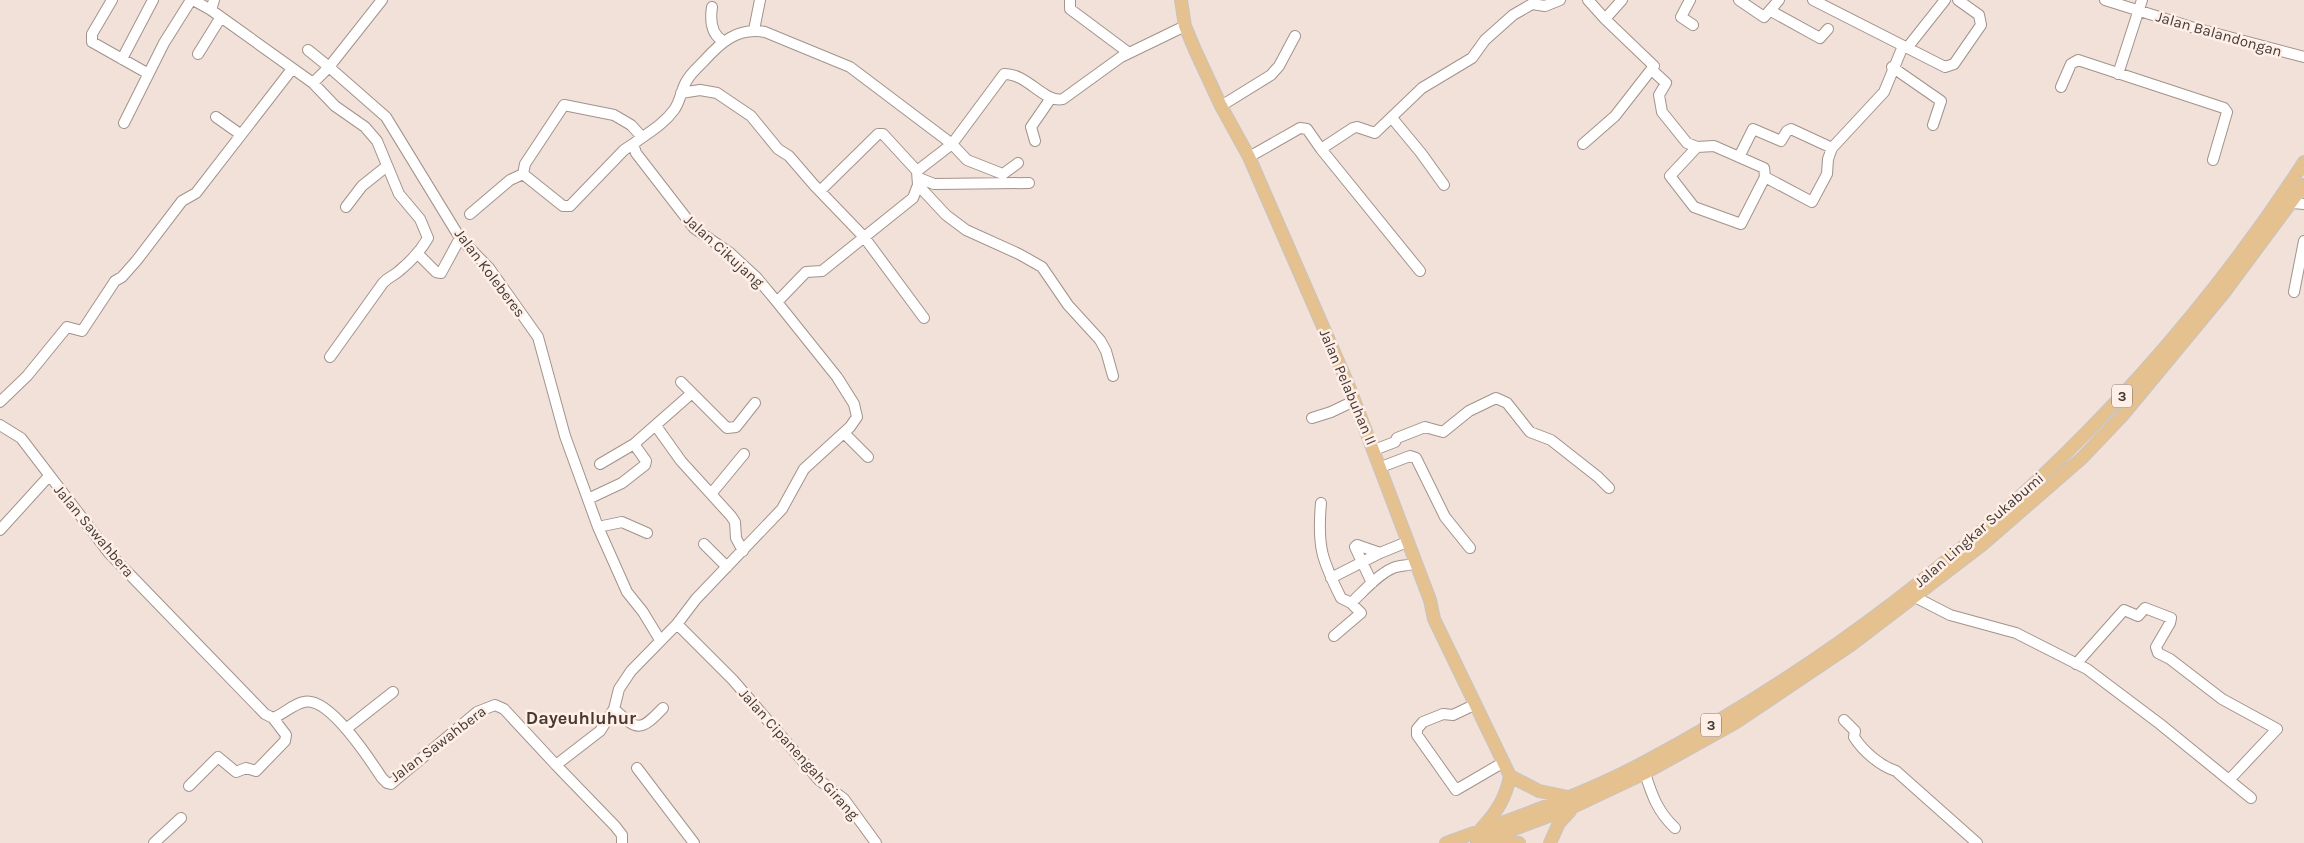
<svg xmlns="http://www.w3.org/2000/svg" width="2304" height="843" font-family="Karla,sans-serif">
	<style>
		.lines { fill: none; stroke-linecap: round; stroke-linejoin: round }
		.minor-casing { stroke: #a2938b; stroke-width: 12 }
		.major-casing { stroke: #c6c4c3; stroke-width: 14 }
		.minor { stroke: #fff; stroke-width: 10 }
		.major { stroke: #e5c18f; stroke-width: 12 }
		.labels { text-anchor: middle; stroke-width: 5; stroke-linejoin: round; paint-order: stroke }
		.shield { fill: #ffefe7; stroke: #7a706c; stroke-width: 1 }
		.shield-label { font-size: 14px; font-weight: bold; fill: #413a37 }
		.street-label { font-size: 15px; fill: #413a37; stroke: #ffefe7 }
		.quarter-label { font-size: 18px; font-weight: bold; fill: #473a34; stroke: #ffefe7 }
	</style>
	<rect width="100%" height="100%" fill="#f2e1d9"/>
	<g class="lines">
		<!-- minor casing -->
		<g class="minor-casing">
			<path id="minor" d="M112,0L92,34V42L147,73
				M193,0L211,10L313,83L329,67L308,50
				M382,0L329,67L386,117L460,238L489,268L538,337L565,436L598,527L627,592L643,612L660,640
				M1070,0V9L1129,53
				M1588,0L1605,19L1622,0
				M1690,0L1681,17L1693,25
				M1739,0L1764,17L1779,0
				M1813,0L1945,67L1954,64L1981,25L1979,15L1958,0
				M2105,0L2191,27L2304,57
				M712,7C710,20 711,34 723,41
				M211,10L214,0
				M1771,11L1820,38L1828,29
				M754,30L760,0
				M1907,48L1945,0
				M198,54L221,17
				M122,59L153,0
				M1892,67L1941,101L1933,125
				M1652,70L1666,83L1659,95L1662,112L1687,143L1697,147L1714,146L1764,168L1765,177L1741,224L1694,207L1670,176L1697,147
				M2118,74L2142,0
				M313,83L335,106L365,127L377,141L399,194L420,219L428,238C421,250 410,262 399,271C394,276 388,277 383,283L330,357
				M2061,87L2071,64L2078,60L2224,108L2227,112L2213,160
				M681,93L700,90L717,93L751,116L778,149L789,156L814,185L864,237L924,318
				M1221,106L1271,75L1279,66L1295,36
				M216,117L240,134
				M1392,118L1421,153L1444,185
				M124,123L164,43L191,0
				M1035,141L1031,127L1051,98
				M1583,144L1615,116L1654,66L1605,19
				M1321,149L1420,271
				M1249,157L1300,128L1307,129L1321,149L1353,128L1357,127L1375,133L1422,88L1472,58L1485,40L1513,15L1532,4L1545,6L1560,0
				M1739,157L1753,129L1781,141L1787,131L1791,129L1832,148
				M523,174L525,164L564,105L614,115L631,125L642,137
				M1765,177L1812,202L1827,174L1828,159L1832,148L1884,92L1903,46
				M919,178L934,184L1029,183
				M918,185L946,215L966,230L1019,254L1042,267L1068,305L1100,340L1106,351L1113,376
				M820,191L878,134H883L917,171
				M2292,203L2304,204
				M346,207L362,186L387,166
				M470,214L510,180L523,174L563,206H570L624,150L633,144
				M417,253L436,272L441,273L460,238
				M2294,292L2304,241
				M777,302L806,272L822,271L913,198L918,185L917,171L952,144L967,160L1000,173L1003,174L1018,163
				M692,393L727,428L736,427L755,403
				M0,402L27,376L67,327L82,331L115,281L122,277L137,260L182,201L196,193L292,69
				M1312,418L1331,412L1354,401
				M0,425L21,438L109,553L265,714L273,718C284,714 293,704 304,702C329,696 370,760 382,778L387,783L391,784L477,712L495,705L504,709L556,765L600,731L614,709L619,689L631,671L677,624L696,599L782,509L804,469L850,427L857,417L854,404L837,377L777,302L757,278L730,253L694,228L636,153L633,144C648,133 663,125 674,110C680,102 681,91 686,82C690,74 697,68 703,62C720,43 737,27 765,32L850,67L952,144L1004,74C1027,73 1045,104 1063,99L1121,57L1185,26
				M656,426L681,461L731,516L735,522L736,538L743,551
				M844,433L868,457
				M1374,450L1395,442L1397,438L1425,427L1443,432L1469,411L1496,398L1507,403L1530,432L1551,440L1598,477L1609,488
				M600,464L634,444
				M1381,467L1410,456L1416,458L1445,517L1470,548
				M711,494L744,454
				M588,499L622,483L645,465L646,461L634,444L692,393L681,382
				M1321,503C1317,547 1322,560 1341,598L1351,603L1361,613L1334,636
				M598,527L622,522L647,533
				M0,530L49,476
				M704,544L727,567
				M1331,578L1380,553L1407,542
				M1372,583L1355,547L1357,545L1380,553
				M1915,597L1950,615L2016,633L2087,669L2160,724L2251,798
				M1351,603C1363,592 1377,575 1393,568C1400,565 1408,566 1416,563
				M677,624L733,680L819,780L844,799L876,843
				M2076,664L2124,610L2138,616L2145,608L2171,618L2170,623L2156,647L2158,653L2170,659L2222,699L2277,729L2230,779
				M1476,704L1453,715L1443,714L1423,722L1417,729V735L1456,790L1504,762
				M614,709C638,731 640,732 663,708
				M1844,720L1855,731L1854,737C1863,751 1880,766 1896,771L1977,843
				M346,729L393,692
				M556,765L615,826L622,835V843
				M637,768L694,843
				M1645,773C1652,796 1658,812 1675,828
				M189,786L218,757L236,772L246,768L256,771L285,741L286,735L273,718
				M154,843L181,818"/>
		</g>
		<!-- major casing -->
		<g class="major-casing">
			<path id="major" d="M1181,0L1185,26L1195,50L1221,106L1249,157L1348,384L1430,600L1434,619L1510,776
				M1510,776L1539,791L1568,797
				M1481,829C1496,813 1506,798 1510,776
				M1492,841L1519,843
				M1446,843C1512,819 1581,796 1643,763C1908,622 2140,415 2304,162
				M1477,843L1573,807L1645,773L1735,723L1851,645L1982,545L2082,458L2122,416L2223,294L2304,185
				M1550,843L1559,823L1570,811"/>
		</g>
		<!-- minor -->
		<use href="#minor" class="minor"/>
		<!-- major -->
		<use href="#major" class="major"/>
	</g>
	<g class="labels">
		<!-- shield labels -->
		<g class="shield">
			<rect x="2112" y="384.5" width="20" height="23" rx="4"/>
			<rect x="1701" y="713.5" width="20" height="23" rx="4"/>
		</g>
		<g class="shield-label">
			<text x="2122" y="401">3</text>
			<text x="1711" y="730">3</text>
		</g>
		<!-- street labels -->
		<g class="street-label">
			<text transform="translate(2219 34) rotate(16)" y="5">Jalan Balandongan</text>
			<text transform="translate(724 251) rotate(42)" y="5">Jalan Cikujang</text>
			<text transform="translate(490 273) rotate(53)" y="5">Jalan Koleberes</text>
			<text transform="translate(1348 387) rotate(67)" y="5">Jalan Pelabuhan II</text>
			<text transform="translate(1979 530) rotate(-41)" y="5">Jalan Lingkar Sukabumi</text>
			<text transform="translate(94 531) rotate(50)" y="5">Jalan Sawahbera</text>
			<text transform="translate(438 744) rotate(-37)" y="5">Jalan Sawahbera</text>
			<text transform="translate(799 754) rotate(48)" y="5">Jalan Cipanengah Girang</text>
		</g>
		<!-- quarter labels -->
		<g class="quarter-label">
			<text x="581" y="724">Dayeuhluhur</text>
		</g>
	</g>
</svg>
